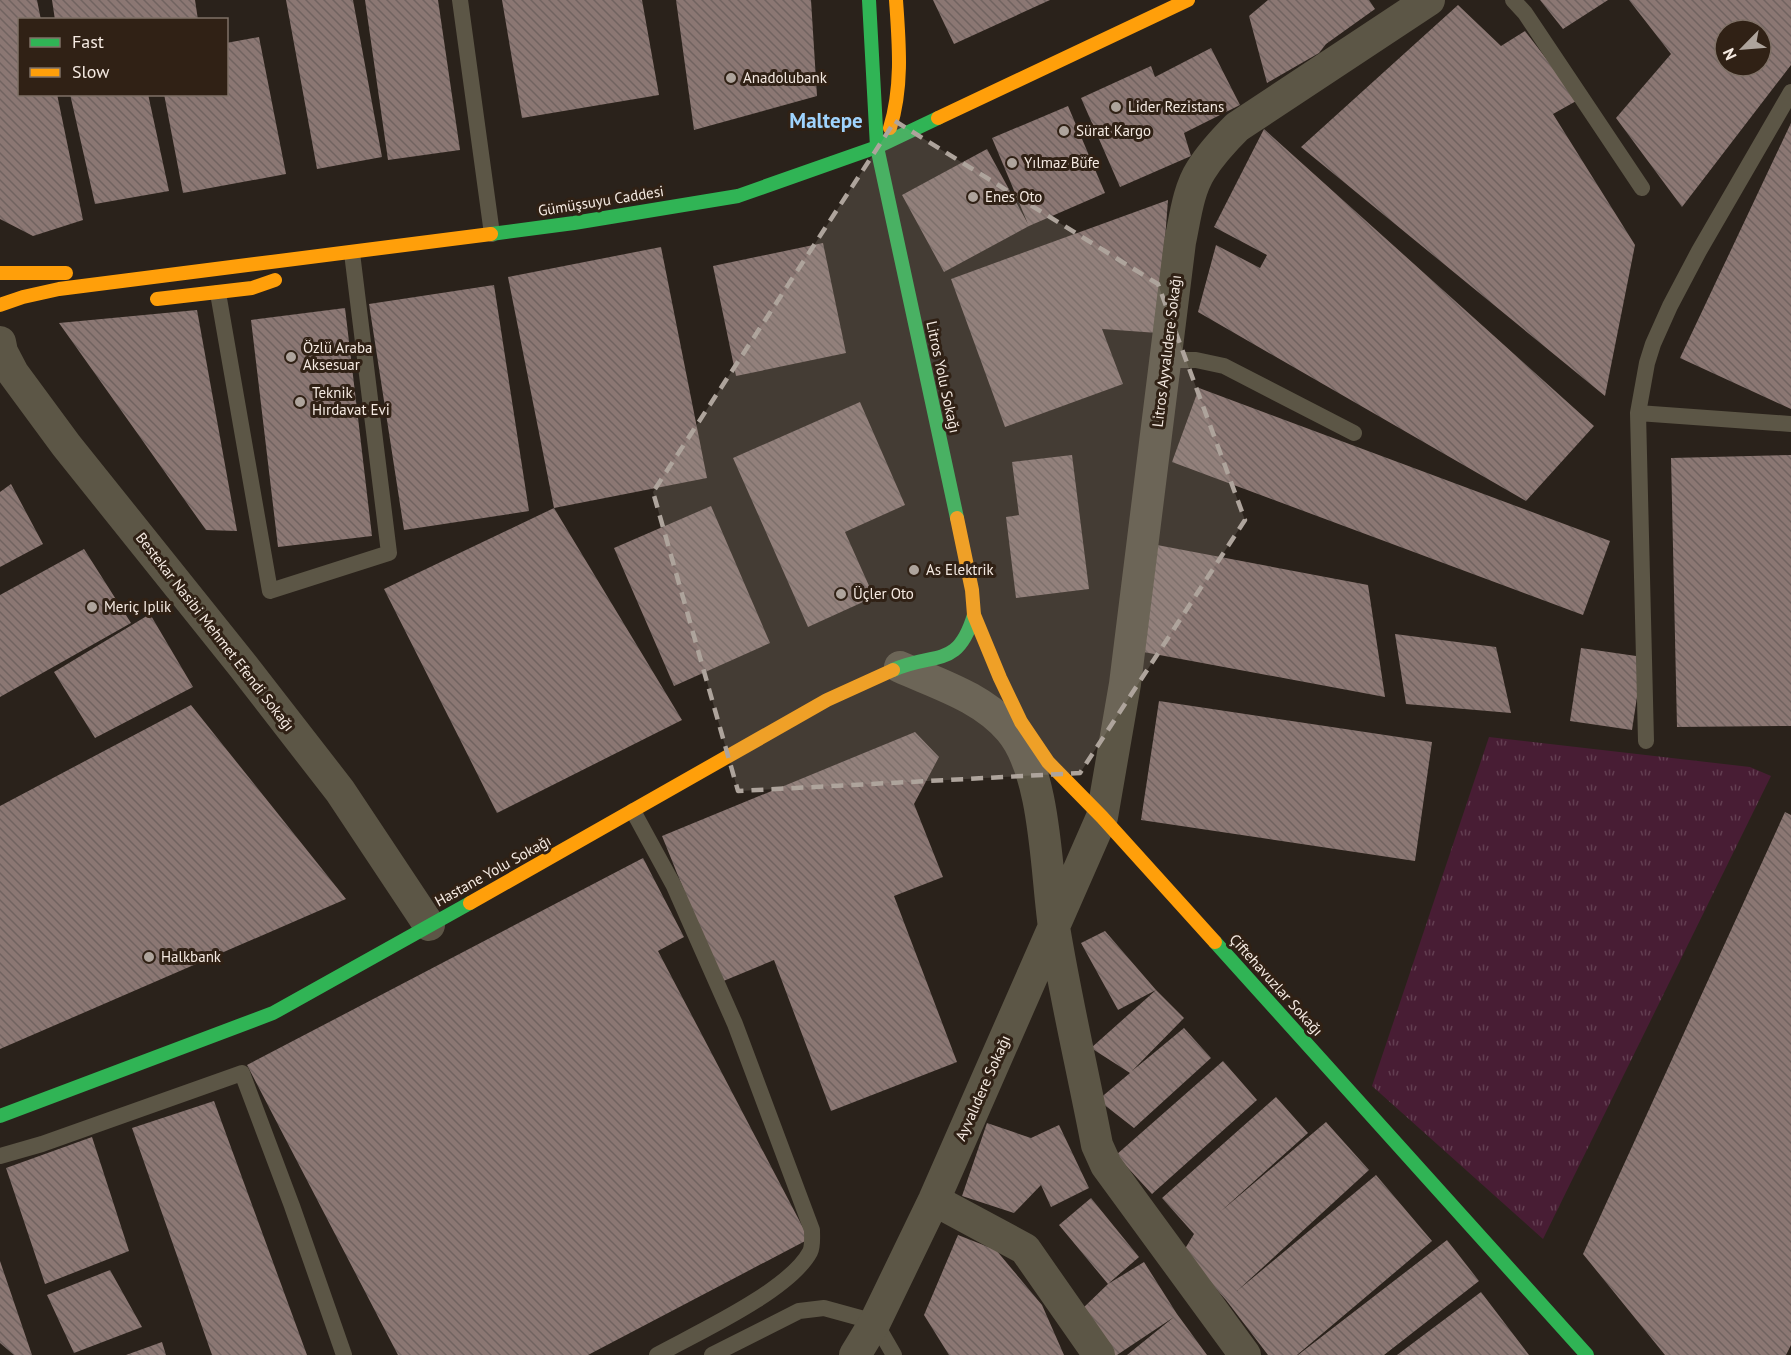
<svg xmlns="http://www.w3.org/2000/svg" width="1791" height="1355" font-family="'PT Sans',sans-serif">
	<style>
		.grass { fill: url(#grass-tufts) }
		.building { fill: url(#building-back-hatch); fill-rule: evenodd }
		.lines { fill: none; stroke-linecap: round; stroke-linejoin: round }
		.lane { stroke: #5c5646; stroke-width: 16 }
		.street { stroke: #5c5646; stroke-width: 32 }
		.fast { stroke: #30b455; stroke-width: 14 }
		.slow { stroke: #ff9f0a; stroke-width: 14 }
		.marked { fill: #aea49c; fill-opacity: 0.2; stroke: #aea49c; stroke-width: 4.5; stroke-dasharray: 12 8; stroke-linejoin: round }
		.poi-dot { fill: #aea49c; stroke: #302115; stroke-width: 2 }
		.labels { text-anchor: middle; stroke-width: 6; stroke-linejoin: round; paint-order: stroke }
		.poi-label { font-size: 15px; fill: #f5eae2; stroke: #302115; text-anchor: start }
		.street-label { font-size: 15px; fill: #f5eae2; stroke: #302115 }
		.district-label { font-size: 21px; font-weight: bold; fill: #9fd3fd; stroke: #302115 }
	</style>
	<defs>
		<pattern id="grass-tufts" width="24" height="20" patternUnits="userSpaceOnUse" patternTransform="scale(1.5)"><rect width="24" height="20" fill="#481d34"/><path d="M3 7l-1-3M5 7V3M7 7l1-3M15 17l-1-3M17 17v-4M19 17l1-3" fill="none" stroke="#633e51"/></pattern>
		<pattern id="building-back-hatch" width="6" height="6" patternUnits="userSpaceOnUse" patternTransform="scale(1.5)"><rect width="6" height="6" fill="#8b7773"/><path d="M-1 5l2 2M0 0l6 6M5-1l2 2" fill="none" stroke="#716360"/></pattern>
	</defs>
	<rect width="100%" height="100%" fill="#2a221b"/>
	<!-- grass -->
	<path class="grass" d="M1489,737L1750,767L1771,776L1543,1239L1372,1086Z"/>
	<!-- building -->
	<path class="building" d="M0,0H37L41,20H20V94H57L83,220L33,236L0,219Z
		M52,0H195L198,20H55Z
		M286,0H353L382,157L317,169Z
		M365,0H438L460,150L388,160Z
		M502,0H642L659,95L522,118Z
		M676,0H811L817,96L694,130Z
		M933,0H1050L954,44Z
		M1268,0H1369L1375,9L1326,44L1319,53L1267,83L1249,16Z
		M1540,0H1608L1563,29Z
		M1629,0H1791V65L1682,207L1616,118L1671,54ZM1725,30H1761V66H1725Z
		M1458,5L1501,46L1525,31L1578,100L1553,114L1635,245L1605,396L1301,147Z
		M259,37L286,174L183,193L164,94H226V43Z
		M1211,48L1240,105L1184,133L1191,156L1120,187L1081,98L1151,66L1155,77Z
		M70,94H148L169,191L95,204Z
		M1068,106L1105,193L1029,226L944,272L902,195L987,149L1028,224L992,138Z
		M1791,123V409L1680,358Z
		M1264,129L1594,426L1526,501L1198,312L1216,245L1260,268L1267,255L1214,227Z
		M1168,200L1158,333L1102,329L1123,384L1005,427L951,279Z
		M823,243L846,353L736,376L713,266Z
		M661,247L707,478L554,508L508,277Z
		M494,285L529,511L404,530L369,304Z
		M345,308L372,536L278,547L251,320Z
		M197,310L237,531L206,530L59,323Z
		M1199,388L1610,541L1583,615L1172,462Z
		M860,402L905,505L845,532L874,597L808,627L733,458Z
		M1072,455L1089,589L1016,598L1006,517L1019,515L1012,462Z
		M1791,455V726L1677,727L1671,458Z
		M11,484L43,544L0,567V492Z
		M711,506L770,643L674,686L614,548Z
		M554,508L682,720L497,813L384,589Z
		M1157,545L1368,585L1385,697L1138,651Z
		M84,549L131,623L0,697V595Z
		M150,614L193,687L95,738L54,672Z
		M1395,634L1496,647L1511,713L1406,704Z
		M1581,648L1643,657L1632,730L1570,721Z
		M1159,701L1432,742L1415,861L1141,820Z
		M191,705L346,899L0,1049V806Z
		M915,732L939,757L914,804L943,877L894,896L957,1062L831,1111L774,960L721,982L662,836Z
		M1785,812L1791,815V1345L1786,1355H1665L1583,1254Z
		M643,858L684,937L658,951L809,1239L588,1355H398L247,1065Z
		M1105,931L1156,990L1118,1010L1081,943Z
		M1156,990L1184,1018L1132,1071L1184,1028L1211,1058L1134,1128L1098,1100L1130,1073L1091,1048Z
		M1223,1061L1257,1100L1152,1194L1116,1155Z
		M1276,1097L1308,1133L1220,1212L1326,1122L1369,1170L1237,1291L1376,1175L1432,1241L1297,1355H1268L1226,1300L1183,1252L1194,1234L1162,1198Z
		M214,1101L307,1355H212L132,1128Z
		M987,1123L1031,1138L1059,1125L1089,1188L1051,1207L1041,1185L1014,1213L962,1196Z
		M92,1137L129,1251L45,1284L6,1168Z
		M1091,1198L1139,1257L1108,1284L1059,1225Z
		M958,1235L996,1250L1042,1305L1064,1355H949L924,1315Z
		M1447,1240L1479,1281L1384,1355H1298Z
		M0,1261L32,1355H14L0,1343Z
		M1144,1262L1177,1314L1207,1355H1127L1174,1317L1117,1355H1110L1081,1310L1108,1284Z
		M110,1270L142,1327L74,1353L47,1295Z
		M1481,1292L1529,1355H1397Z
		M162,1342L166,1355H126Z"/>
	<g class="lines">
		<!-- lane -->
		<path class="lane" d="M460,0L492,234
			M1513,0L1525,13L1642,188
			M218,293L270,591L389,553L352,253
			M1165,360H1196L1224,366L1354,433
			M1638,413L1791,424
			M1646,741L1638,413L1647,363L1653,344L1670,306L1699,251L1791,92
			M633,811L674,886L735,1024L812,1230C812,1237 813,1246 810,1252C789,1291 697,1333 657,1355
			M0,1156L42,1144L242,1073L292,1206L344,1355
			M712,1355L799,1311L824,1308L875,1322L894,1355"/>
		<!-- street -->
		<path class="street" d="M0,342L2,352L13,373L66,445L243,666L340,791L429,925
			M900,667C938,684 982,697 1010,730C1046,772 1046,871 1054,927C1066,1000 1083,1072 1097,1145L1106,1165L1245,1355
			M934,1200L1025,1249L1099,1355
			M855,1355L875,1322L934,1200L1102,817L1125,684L1180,242C1185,219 1188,190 1201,170C1211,154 1224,140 1237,127L1429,0"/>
		<!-- fast -->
		<path class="fast" d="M869,0L877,147L957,518
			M491,234L574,223L738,196L877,147L938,118
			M893,670C936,651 957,670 974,615
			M1215,942L1587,1355
			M0,1116L273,1013L470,903"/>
		<!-- slow -->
		<path class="slow" d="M938,118L1188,0
			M890,128C903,86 899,43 896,0
			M0,273H66
			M157,299L252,288L275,280
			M0,305L23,297L59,289L491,234
			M957,518L972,590L974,615L1000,678L1021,722L1048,762L1102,817L1215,942
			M470,903L827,700L893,670"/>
	</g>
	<!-- marked area -->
	<path class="marked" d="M895,121L1158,284L1245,520L1080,773L738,791L653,492Z"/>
	<!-- markers -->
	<g class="poi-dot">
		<circle cx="731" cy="78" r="6"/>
		<circle cx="1116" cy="107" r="6"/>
		<circle cx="1064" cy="131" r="6"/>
		<circle cx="1012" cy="163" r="6"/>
		<circle cx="973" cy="197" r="6"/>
		<circle cx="291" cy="357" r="6"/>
		<circle cx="300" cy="402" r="6"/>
		<circle cx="914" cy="570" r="6"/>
		<circle cx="841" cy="594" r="6"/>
		<circle cx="92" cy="607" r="6"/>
		<circle cx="149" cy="957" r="6"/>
	</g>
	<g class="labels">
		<!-- poi labels -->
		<g class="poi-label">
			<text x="743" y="83">Anadolubank</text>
			<text x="1128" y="112">Lider Rezistans</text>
			<text x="1076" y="136">Sürat Kargo</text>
			<text x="1024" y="168">Yılmaz Büfe</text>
			<text x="985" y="202">Enes Oto</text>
			<text x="303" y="353">Özlü Araba<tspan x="303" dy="17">Aksesuar</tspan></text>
			<text x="312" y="398">Teknik<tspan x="312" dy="17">Hırdavat Evi</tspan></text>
			<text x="926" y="575">As Elektrik</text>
			<text x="853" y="599">Üçler Oto</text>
			<text x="104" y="612">Meriç Iplik</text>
			<text x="161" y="962">Halkbank</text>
		</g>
		<!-- street labels -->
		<g class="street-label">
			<text transform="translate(601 201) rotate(-9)" y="5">Gümüşsuyu Caddesi</text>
			<text transform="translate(1167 351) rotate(-83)" y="5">Litros Ayvalıdere Sokağı</text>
			<text transform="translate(943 377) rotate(78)" y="5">Litros Yolu Sokağı</text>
			<text transform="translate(215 632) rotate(52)" y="5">Bestekar Nasibi Mehmet Efendi Sokağı</text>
			<text transform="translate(493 871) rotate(-29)" y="5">Hastane Yolu Sokağı</text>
			<text transform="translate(1276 985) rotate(48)" y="5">Çiftehavuzlar Sokağı</text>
			<text transform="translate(983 1088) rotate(-66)" y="5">Ayvalıdere Sokağı</text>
		</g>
		<!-- district labels -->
		<g class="district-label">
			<text x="826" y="128">Maltepe</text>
		</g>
	</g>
	<!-- legend -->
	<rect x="18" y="18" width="210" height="78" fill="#302115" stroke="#7f7167" stroke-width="1.5"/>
	<rect x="30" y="38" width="30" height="9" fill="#30b455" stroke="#7f7167" stroke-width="1.5"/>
	<text x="72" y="48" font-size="18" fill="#f5eae2">Fast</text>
	<rect x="30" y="68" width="30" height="9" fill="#ff9f0a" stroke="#7f7167" stroke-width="1.5"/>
	<text x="72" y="78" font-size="18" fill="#f5eae2">Slow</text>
	<!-- north arrow -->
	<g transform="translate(1743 48) rotate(245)"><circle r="28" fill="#302115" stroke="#7f7167" stroke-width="1.5"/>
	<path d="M0-4.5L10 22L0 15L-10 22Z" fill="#aea49c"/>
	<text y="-9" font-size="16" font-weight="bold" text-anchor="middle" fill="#f5eae2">N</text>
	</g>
</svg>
